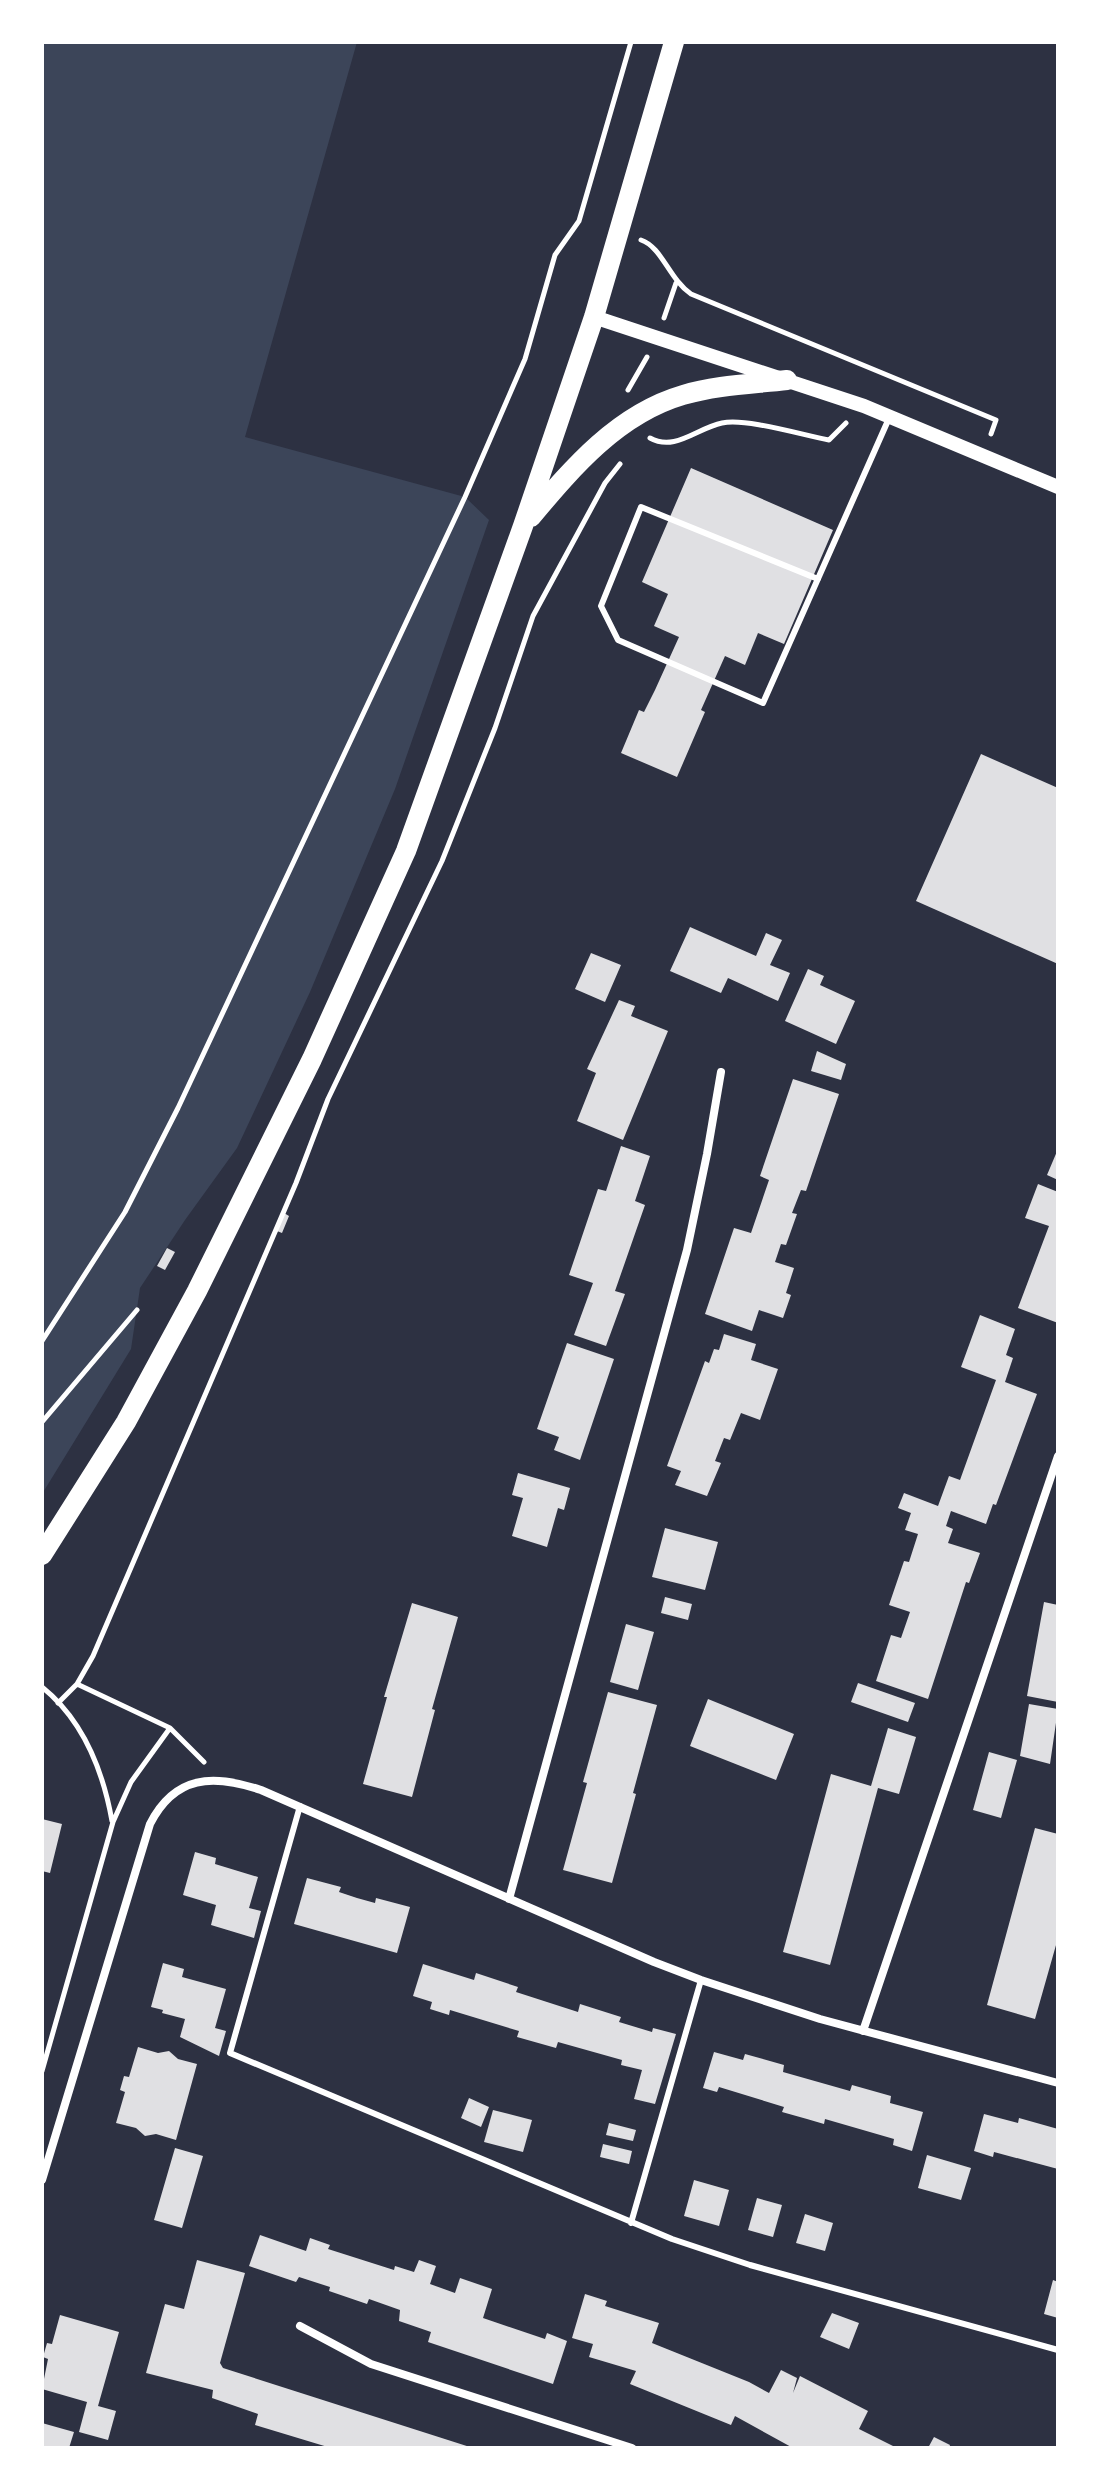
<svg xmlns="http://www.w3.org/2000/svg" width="1100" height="2490" font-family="Inter,sans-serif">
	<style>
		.green { fill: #3c4559 }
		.building { fill: #e0e0e3 }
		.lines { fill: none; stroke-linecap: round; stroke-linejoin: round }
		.path { stroke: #fff; stroke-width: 5 }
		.service { stroke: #fff; stroke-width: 6 }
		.minor { stroke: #fff; stroke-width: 8 }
		.tertiary { stroke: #fff; stroke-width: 14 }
		.primary { stroke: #fff; stroke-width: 20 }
	</style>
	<rect width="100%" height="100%" fill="#2d3142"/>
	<!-- green -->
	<path class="green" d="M42,42H357L245,437L465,497L489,520L395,789L310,992L237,1148L185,1220L140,1288L131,1349L42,1494Z"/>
	<!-- building -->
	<path class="building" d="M691,468L833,530L784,644L758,633L745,665L725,656L701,710L705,712L677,777L621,753L639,710L644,712L655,690L679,637L654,626L668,594L642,582Z
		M981,754L1058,788V964L916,901Z
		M690,927L756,956L766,933L782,940L770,965L790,973L778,1001L728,978L721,993L670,971Z
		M591,953L621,965L605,1002L575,989Z
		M808,969L824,976L820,985L855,1001L836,1044L785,1021Z
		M619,1000L635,1006L631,1016L668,1031L623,1140L577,1121L596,1073L587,1069Z
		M817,1051L846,1064L841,1080L811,1071Z
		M793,1079L839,1094L806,1191L801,1190L792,1213L797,1214L786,1245L781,1244L775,1262L794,1268L786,1293L791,1295L783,1318L759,1310L752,1331L705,1314L734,1228L751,1233L769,1180L760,1176Z
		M621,1146L650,1156L635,1201L645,1205L615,1291L625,1294L606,1346L574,1335L593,1283L569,1275L598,1189L606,1191Z
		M1058,1149V1180L1047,1175Z
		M1038,1184L1058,1192V1323L1018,1308L1049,1226L1025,1218Z
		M284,1213L289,1216L282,1233L277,1231Z
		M167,1248L175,1252L165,1270L157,1266Z
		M980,1315L1015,1329L1006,1355L1013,1358L1005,1382L1037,1394L996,1505L993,1504L986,1524L951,1511L946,1526L953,1529L948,1543L980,1553L969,1583L966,1582L928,1699L876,1681L891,1635L901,1638L910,1612L889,1605L904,1561L909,1562L918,1534L905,1530L911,1513L898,1508L904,1493L938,1506L949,1476L960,1480L996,1380L961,1367Z
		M724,1334L756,1344L751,1360L778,1369L760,1420L741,1413L730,1440L724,1438L715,1461L721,1463L707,1496L675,1485L681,1471L667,1466L705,1361L709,1363L714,1349L719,1350Z
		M567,1343L614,1359L580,1460L554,1450L559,1437L537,1429Z
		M518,1473L570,1488L564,1510L558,1508L547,1547L512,1536L523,1498L512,1495Z
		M665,1528L718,1542L705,1590L652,1577Z
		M665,1597L692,1604L688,1620L661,1613Z
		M1044,1602L1058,1605V1702L1027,1696Z
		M412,1603L458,1617L432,1709L435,1710L412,1797L363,1784L387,1697H384Z
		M626,1624L654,1632L638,1690L610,1682Z
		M858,1683L915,1703L908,1722L851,1702Z
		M608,1692L657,1705L633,1793L636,1794L612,1883L563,1870L587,1783L583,1782Z
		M708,1699L794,1734L776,1780L690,1746Z
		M1029,1704L1058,1709L1050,1764L1020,1756Z
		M888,1728L916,1737L899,1794L878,1788L830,1965L783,1952L831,1774L871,1786Z
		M989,1752L1017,1760L1001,1818L973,1810Z
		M42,1819L62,1824L50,1873L42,1871Z
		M1035,1828L1058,1834V1938L1035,2019L987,2005Z
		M195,1852L216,1858L215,1864L258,1877L249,1908L261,1911L254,1938L211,1925L216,1905L183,1895Z
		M307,1878L341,1887L339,1892L357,1898L375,1903L376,1898L410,1907L397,1953L294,1924Z
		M163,1963L184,1969L182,1977L226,1989L215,2028L226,2031L219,2056L180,2037L185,2019L162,2013L163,2010L151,2007Z
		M423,1964L474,1980L476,1973L518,1987L516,1992L578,2012L580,2004L621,2017L619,2022L652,2032L653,2028L676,2034L655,2104L634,2099L642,2070L621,2065L622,2060L558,2042L556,2048L517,2037L519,2031L450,2010L449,2015L430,2009L432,2002L413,1996Z
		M138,2047L158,2053L169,2051L178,2059L197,2064L176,2140L156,2134L145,2136L136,2128L116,2123L125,2092L120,2090L124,2076L129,2077Z
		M714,2052L743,2060L745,2054L784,2065L783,2072L850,2091L852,2085L891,2096L890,2103L923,2112L912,2151L893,2145L894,2139L825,2119L824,2124L807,2119L782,2112L784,2107L719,2087L717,2092L703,2088Z
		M469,2098L489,2107L481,2127L461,2118Z
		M493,2110L532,2120L523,2152L484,2142Z
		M984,2114L1018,2123L1019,2118L1058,2129V2169L994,2152L993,2157L974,2151Z
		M609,2123L636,2130L633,2141L606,2135Z
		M603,2144L632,2151L629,2164L600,2157Z
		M175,2148L203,2156L182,2228L154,2220Z
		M927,2155L971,2168L961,2200L918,2188Z
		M694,2180L729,2190L719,2226L684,2216Z
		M757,2198L782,2205L773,2237L748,2230Z
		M805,2214L833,2223L825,2251L796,2243Z
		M260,2235L306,2251L310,2238L330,2245L328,2249L394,2270L395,2266L414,2272L419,2260L436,2266L430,2284L455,2293L460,2278L492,2289L483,2318L545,2339L547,2333L567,2341L553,2384L428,2342L431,2332L399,2321L400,2310L369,2299L367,2304L329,2291L330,2287L299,2277L296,2282L249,2266Z
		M197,2260L245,2273L220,2363L223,2368L473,2448H331L255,2425L258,2414L212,2398L213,2390L146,2373L165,2304L184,2309Z
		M1053,2280L1058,2282V2318L1044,2314Z
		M585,2294L607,2301L605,2306L659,2323L652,2343L749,2382L769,2393L781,2370L797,2378L793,2393L800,2376L868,2411L859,2429L897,2448H793L735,2416L731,2425L630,2384L636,2371L589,2357L593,2344L572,2338Z
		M832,2313L859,2323L849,2349L820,2337Z
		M60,2315L119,2332L98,2406L116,2411L108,2440L79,2432L87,2402L42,2389L48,2359L43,2357L47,2343L52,2344Z
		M42,2423L74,2432L69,2448H42Z
		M934,2437L950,2445L949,2448H928Z"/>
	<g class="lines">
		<!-- path -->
		<path class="path" d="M641,240C662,247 669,279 691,294L996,420L991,434
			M664,318L676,283
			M628,390L647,357
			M650,438C675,452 697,428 722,423C747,418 802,435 829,440L846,423
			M42,1341L125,1212L178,1108L465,497L525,359L555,255L579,221L631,42
			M42,1422L137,1310
			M77,1684L170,1728L204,1762
			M42,1687C83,1720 103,1771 112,1821
			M58,1703L77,1684L93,1656L296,1183L328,1099L442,861L495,728L533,616L605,483L620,464
			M42,2071L113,1822L131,1782L170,1728"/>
		<!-- service -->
		<path class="service" d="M818,579L641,507L601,606L618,640L763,703L890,416
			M300,1806L230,2053L672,2239L750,2265L1058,2350
			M631,2223L701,1980"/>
		<!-- minor -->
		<path class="minor" d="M509,1899L687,1250L707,1154L721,1072
			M863,2031L1058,1456
			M42,2180L150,1824C175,1775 213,1774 261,1790L654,1962L701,1980L820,2019L1058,2083
			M300,2326L371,2364L632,2448"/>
		<!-- tertiary -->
		<path class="tertiary" d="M594,317L864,406L1058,487"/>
		<!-- primary -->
		<path class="primary" d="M531,517C573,467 618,414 683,395C716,385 753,384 787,380
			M42,1555L126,1422L197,1291L312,1059L406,851L523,526L594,317L674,42"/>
	</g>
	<!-- border -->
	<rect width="1100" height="2490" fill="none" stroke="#ffffff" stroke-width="88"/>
</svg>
